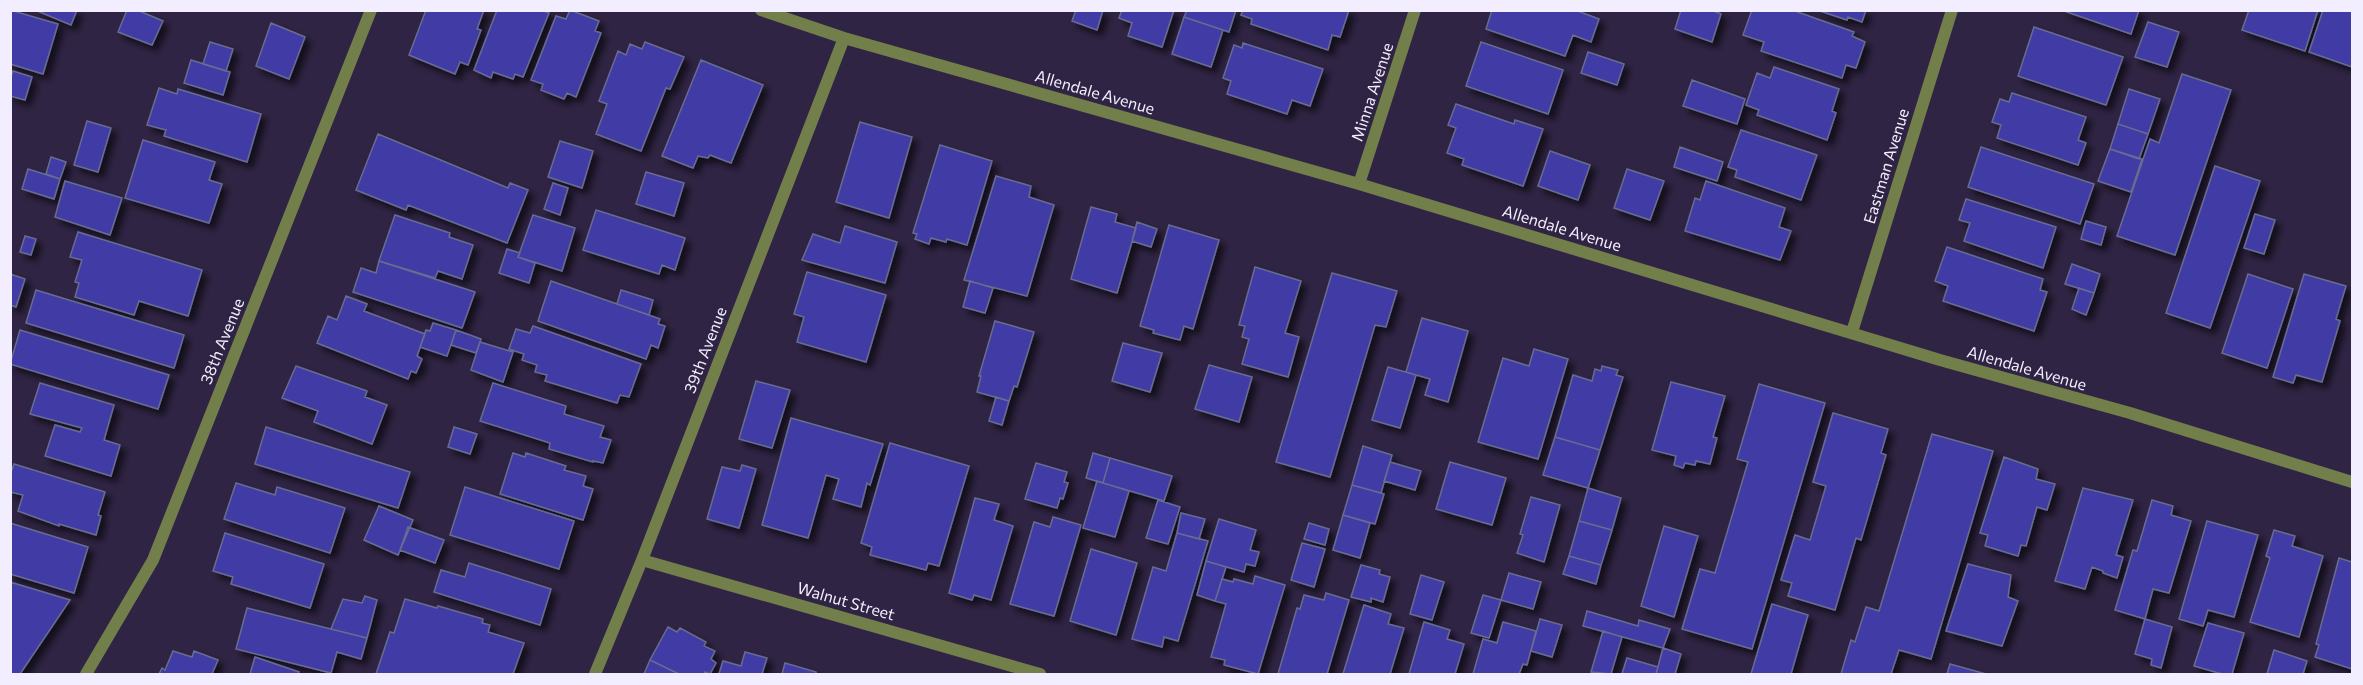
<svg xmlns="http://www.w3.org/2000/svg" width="2363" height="685" font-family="Commissioner,sans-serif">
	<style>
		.building { fill: #403aa5; stroke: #686c91; stroke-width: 1.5; filter: url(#shadow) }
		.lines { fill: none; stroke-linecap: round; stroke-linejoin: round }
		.minor { stroke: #737f4b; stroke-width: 12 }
		.tertiary { stroke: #737f4b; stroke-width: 12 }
		.labels { text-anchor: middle; stroke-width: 4.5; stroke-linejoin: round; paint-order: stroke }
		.street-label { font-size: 16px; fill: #f3eeff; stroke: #2f2443 }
	</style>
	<defs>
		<filter id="shadow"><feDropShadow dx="5.5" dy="5.5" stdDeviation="3" flood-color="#0009"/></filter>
	</defs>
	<rect width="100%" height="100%" fill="#2f2443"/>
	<!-- building -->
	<path class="building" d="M10,10L58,24L43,74L10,64Z
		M35,10H77L71,25Z
		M127,10H137L163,21L152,45L118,32Z
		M426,10H484L477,29L481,30L468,65L460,62L455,74L409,55Z
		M497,10H541L549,13L523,77L515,74L513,79L493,72L491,78L474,70Z
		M570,10L599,21L595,31L601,33L576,97L567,93L564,99L541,90L543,84L531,80L556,16L566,19Z
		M1076,10H1103L1097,30L1072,21Z
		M1122,10H1174L1162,47L1128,36L1132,23L1119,18Z
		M1187,10H1236L1229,32L1184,17Z
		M1243,10H1349L1340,37L1332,35L1328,50L1251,24L1252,19L1241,15Z
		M1492,10H1575L1599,19L1591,42L1573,35L1565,56L1486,29Z
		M1681,10H1711L1721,14L1712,42L1675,29Z
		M1752,10H1792L1854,32L1852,36L1865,42L1856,68L1846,65L1842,78L1761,51L1764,42L1743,35Z
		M1817,10H1866L1862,22L1848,17L1847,20Z
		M2061,10H2139L2131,34Z
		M2249,10H2318L2305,51L2242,30Z
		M2323,10H2352V67L2309,52Z
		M1184,17L1223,30L1211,67L1172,54Z
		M2148,22L2179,32L2167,67L2135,57Z
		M271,23L305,37L289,79L256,66Z
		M2034,27L2123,57L2106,105L2018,76Z
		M210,42L233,49L226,71L203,64Z
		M645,42L684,57L670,89L666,88L641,151L596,134L607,104L599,101L618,51L626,55L630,44L642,49Z
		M1481,42L1563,70L1548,114L1466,86Z
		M1243,43L1323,69L1310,106L1292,100L1287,114L1227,94L1231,81L1223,78L1234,45L1242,48Z
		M1588,52L1624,64L1617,85L1581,73Z
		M191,60L230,72L223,95L184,83Z
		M701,60L763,85L731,163L710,155L708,158L698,156L693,168L662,156Z
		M1774,67L1839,89L1832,111L1836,113L1827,140L1757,115L1759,110L1746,105L1757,73L1770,78Z
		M13,71L32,77L25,100L10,96V80Z
		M2182,74L2231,90L2175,255L2117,236L2150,139L2159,143Z
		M1692,80L1745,99L1737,124L1683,106Z
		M159,88L177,94L178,89L261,114L247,162L164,136L166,130L147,125Z
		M2129,89L2160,99L2148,134L2118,124Z
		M2012,93L2086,117L2078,140L2086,143L2078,165L1997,138L2001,125L1992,122L2000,99L2009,102Z
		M1456,104L1514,124L1515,120L1543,129L1523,186L1462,165L1464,159L1447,153L1456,128L1448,125Z
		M87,121L111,128L98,172L74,165Z
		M860,122L912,137L889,218L836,202Z
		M2118,124L2148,134L2139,159L2110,149Z
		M1741,130L1817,155L1801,200L1735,177L1737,170L1728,167Z
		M378,134L508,188L510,183L528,190L507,243L408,205L406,210L356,190Z
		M143,140L215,162L209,180L222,184L209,223L125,198Z
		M560,141L593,151L582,188L548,177Z
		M940,145L992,161L967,245L947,239L946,242L931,238L929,244L915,239L917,234L913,233Z
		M1680,147L1723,162L1717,181L1674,167Z
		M1981,147L2094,184L2080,224L1968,187Z
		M2110,149L2142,159L2131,192L2098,181Z
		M1550,151L1590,165L1578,200L1538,186Z
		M51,157L66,162L60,179L46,174Z
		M2215,166L2260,181L2210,328L2166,313Z
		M28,169L60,179L54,199L22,189Z
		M1627,169L1664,181L1650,220L1614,208Z
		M646,172L684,183L674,216L636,204Z
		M996,176L1031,186L1029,197L1054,205L1027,296L964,280Z
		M65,181L122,198L110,235L55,217Z
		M1706,181L1785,208L1779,227L1791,231L1780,260L1685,231L1695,198L1700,200Z
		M553,183L568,188L560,215L544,209Z
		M1966,199L2056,227L2043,268L1964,241L1970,223L1959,220Z
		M1091,207L1117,214L1115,222L1136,228L1117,293L1071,279Z
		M596,210L685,238L675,270L662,265L659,274L583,250Z
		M2255,214L2275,220L2264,254L2244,248Z
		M395,215L450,233L449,237L473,245L462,279L438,271L435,278L379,261Z
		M533,215L575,228L562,271L518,257Z
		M2086,221L2106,227L2101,245L2081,239Z
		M1137,222L1157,229L1151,247L1132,241Z
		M1169,225L1219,240L1193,329L1184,326L1180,340L1153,333L1154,330L1140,326Z
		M845,226L897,242L885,283L802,260L813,234L840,243Z
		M78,232L202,270L188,316L139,301L134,315L75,297L79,283L75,282L82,260L70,257Z
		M25,236L36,239L31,255L20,252Z
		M1947,247L2043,279L2040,290L2047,292L2034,331L1943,301L1948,286L1935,281Z
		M507,249L520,253L518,257L535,263L529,283L499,273Z
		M379,261L475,292L462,328L353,292L361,268L376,273Z
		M2072,264L2100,274L2094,293L2065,284Z
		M1255,267L1301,281L1285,333L1299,337L1288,377L1242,364L1249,339L1242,337L1245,326L1239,325Z
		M807,272L886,295L866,362L797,342L804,317L794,314Z
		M1332,273L1397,291L1386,327L1375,325L1330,477L1276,462Z
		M10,274L25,279L16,307L10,305Z
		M2248,274L2293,289L2267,368L2222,353Z
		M2304,274L2346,286L2336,319L2340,321L2322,382L2296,375L2293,383L2273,377Z
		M551,281L660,319L658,324L665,326L658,348L651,345L646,359L538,321Z
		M970,281L993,288L985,313L963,307Z
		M2079,288L2094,293L2086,315L2072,309Z
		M36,290L184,335L174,368L26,323Z
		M621,290L653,300L649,315L617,304Z
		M346,296L367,304L364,311L425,334L417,356L422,359L416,373L411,371L408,379L317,343L328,316L337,320Z
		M1422,318L1468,331L1448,402L1425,395L1430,379L1406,372Z
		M995,321L1034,332L1017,387L1014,386L1009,401L977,392L981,376H979Z
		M433,323L456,330L447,356L420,347L426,330L430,331Z
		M533,326L641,364L629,397L620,395L617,403L545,381L547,375L535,372L537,365L522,360L524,354L509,349L516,329L530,333Z
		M20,330L169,375L158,409L10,364Z
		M456,330L481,339L476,353L451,345Z
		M480,342L513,352L503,382L471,370Z
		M1123,343L1162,353L1150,392L1112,381Z
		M1534,349L1568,359L1538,459L1478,442L1503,358L1529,366Z
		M1209,365L1252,377L1239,422L1195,409Z
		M296,366L367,391L365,397L387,405L372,444L314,422L318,411L282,398Z
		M1602,366L1618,370L1616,375L1623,377L1600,450L1555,437L1573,375L1592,381L1595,369L1601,371Z
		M1388,367L1416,375L1400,428L1372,420Z
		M756,381L790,390L772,448L739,439Z
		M1671,382L1725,396L1713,437L1717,438L1710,464L1696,461L1695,465L1685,463L1683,468L1674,465L1676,456L1652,450Z
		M40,383L114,405L104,440L120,445L111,476L45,456L55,425L80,432L82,428L30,414Z
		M493,383L566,406L564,414L604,426L600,437L611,440L603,463L593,461V462L549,449L550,443L480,421Z
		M1759,384L1825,403L1752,649L1682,629L1700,569L1715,573L1748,462L1737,459Z
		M996,397L1009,401L1002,425L989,421Z
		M1833,413L1888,429L1881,453L1886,455L1861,540L1856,538L1835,610L1788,596L1792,583L1781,580L1795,535L1810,540L1826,486L1813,482Z
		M791,418L883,444L870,485L867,483L861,507L833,499L839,479L826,475L808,538L762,525Z
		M266,427L410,472L398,508L255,464Z
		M454,427L477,434L470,454L448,447Z
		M1932,434L1993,451L1931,659L1899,650L1891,674H1841L1851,640L1855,642L1866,607L1879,611Z
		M1555,437L1600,450L1588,488L1543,475Z
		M890,443L969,466L939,566L928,563L926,570L870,555L872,547L861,543Z
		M1363,446L1392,455L1381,493L1352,485Z
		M513,453L525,457L526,453L566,466L564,470L586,476L583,486L593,489L583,520L500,494Z
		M1093,453L1110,458L1103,483L1086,478Z
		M2004,457L2038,469L2036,479L2055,484L2047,510L2037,507L2026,546L2021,545L2018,556L1985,546L1988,535L1980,533Z
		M1110,458L1172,476L1164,501L1103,483Z
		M1390,462L1421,471L1415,490L1384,481Z
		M1450,462L1506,478L1492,525L1436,509Z
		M1036,463L1067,472L1064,482L1068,483L1063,499L1060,498L1057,508L1025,499Z
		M14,464L105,492L98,515L101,516L96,535L59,524V526L18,511L23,495L10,492V475Z
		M742,465L756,469L739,528L707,519L722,467L740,471Z
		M1097,481L1129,491L1115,537L1083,528Z
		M236,483L275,495L277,487L345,508L330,553L224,519Z
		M1352,485L1384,494L1375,524L1343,515Z
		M465,487L574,521L559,569L450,535Z
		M1588,488L1621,498L1612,530L1579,521Z
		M2083,488L2133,500L2116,555L2123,557L2117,578L2103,573V571L2092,567L2085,589L2055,581Z
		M1531,497L1560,505L1544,562L1517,553L1523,535L1520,534Z
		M975,498L999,504L994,520L1013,526L991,600L974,595L972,600L949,593Z
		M1158,500L1180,507L1168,544L1146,538Z
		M2152,500L2173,506L2171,515L2191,521L2169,593L2153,589L2145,619L2115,610L2133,550L2137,551Z
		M379,506L413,520L398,555L364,540Z
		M1181,513L1205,519L1199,539L1177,533Z
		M1343,515L1370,523L1360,558L1333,550Z
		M1053,517L1081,525L1054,616L1010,604L1034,522L1050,527Z
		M1219,519L1256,530L1250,550L1259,552L1255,566L1246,564L1244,572L1206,561Z
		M1579,521L1612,530L1601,565L1569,556Z
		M2207,521L2258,535L2234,617L2208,610L2203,626L2179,619Z
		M10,523L88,547L74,593L10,574Z
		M1309,523L1329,529L1325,545L1304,539Z
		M1664,526L1698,536L1674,617L1641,606Z
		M408,527L444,540L435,563L400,550Z
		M2274,530L2295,536L2292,546L2323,556L2299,637L2250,622L2270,558L2266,556Z
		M225,533L324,564L310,608L231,584L233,577L213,571Z
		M1177,533L1208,541L1178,641L1164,637L1162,647L1132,639L1153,567L1166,571Z
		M1302,543L1325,549L1314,587L1291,580Z
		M1091,549L1137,563L1116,635L1070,621Z
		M1569,556L1601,565L1596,584L1563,574Z
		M2339,558L2352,562V669L2315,657L2319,645L2316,644Z
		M1206,561L1226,567L1215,601L1197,595Z
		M469,563L551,589L540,625L434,592L441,570L465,577Z
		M1968,564L2011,575L2008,597L2018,601L2002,646L1946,631Z
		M1361,565L1380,570L1379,574L1390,577L1383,602L1371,598V602L1351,597Z
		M1509,573L1541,582L1533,609L1501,600Z
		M1421,575L1444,582L1432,620L1410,614Z
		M1255,576L1285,585L1258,674L1224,665L1225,660L1211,657L1226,604L1215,601L1222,579L1233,582L1234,579L1253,584Z
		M10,582L70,600L20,674H10Z
		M1326,593L1349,600L1327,674H1278L1297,608L1300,609L1304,595L1324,600Z
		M1483,595L1501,600L1489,638L1471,633Z
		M365,596L377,600L367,638L331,629L343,599L362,603Z
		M405,599L437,608L438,606L483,619L482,623L490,625L488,632L524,643L513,674H376L390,632L394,633Z
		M1772,604L1808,615L1791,674H1751Z
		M1364,605L1391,614L1388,624L1404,628L1390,674H1343Z
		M247,608L367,638L361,659L337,652L331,673L236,649Z
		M1587,611L1638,626L1639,620L1670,629L1663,648L1583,626Z
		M1540,619L1562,625L1552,657L1531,651Z
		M2145,619L2172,627L2161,668L2151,665L2152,659L2135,654Z
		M1424,622L1450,630L1447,639L1464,644L1455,674H1409Z
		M1503,622L1536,631L1527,665L1523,664L1519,674H1473L1483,639L1497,643Z
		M2208,623L2244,633L2232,674H2222L2194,666Z
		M668,627L677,632L680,628L706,642L704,646L715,651L711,659L716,663L710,674L705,672L704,674H679L650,660Z
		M1603,631L1622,637L1611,674L1591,672Z
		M1663,648L1681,654L1675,674H1656Z
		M2274,650L2307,661L2303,674H2267Z
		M173,651L192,657L194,651L218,660L212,674H159L162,668L165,670Z
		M745,652L767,658L762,674H719L723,661L741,666Z
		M255,657L299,672L298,674H250Z
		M1627,658L1658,667L1656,674H1622Z
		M650,660L679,674H644Z
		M785,663L816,672V674H782Z
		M1950,664L1986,674H1947Z"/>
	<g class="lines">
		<!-- minor -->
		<path class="minor" d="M761,10L844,38L1359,184L1940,360L2130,413L2352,482
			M1359,184L1415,10
			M1852,332L1952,10
			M642,560L1040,674
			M595,674L642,560L844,38"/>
		<!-- tertiary -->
		<path class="tertiary" d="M86,674L153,560L371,10"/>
	</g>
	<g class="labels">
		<!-- street labels -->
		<g class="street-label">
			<text transform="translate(1095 92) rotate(16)" y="6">Allendale Avenue</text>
			<text transform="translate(1372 92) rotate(-72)" y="6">Minna Avenue</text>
			<text transform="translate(1886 166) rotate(-73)" y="6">Eastman Avenue</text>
			<text transform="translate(1562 228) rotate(17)" y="6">Allendale Avenue</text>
			<text transform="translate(222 341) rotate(-68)" y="6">38th Avenue</text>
			<text transform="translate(705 350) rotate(-69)" y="6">39th Avenue</text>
			<text transform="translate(2027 368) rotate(16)" y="6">Allendale Avenue</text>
			<text transform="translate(846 601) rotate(16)" y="6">Walnut Street</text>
		</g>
	</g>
	<!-- border -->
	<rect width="2363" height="685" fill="none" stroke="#f3eeff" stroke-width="24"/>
</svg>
